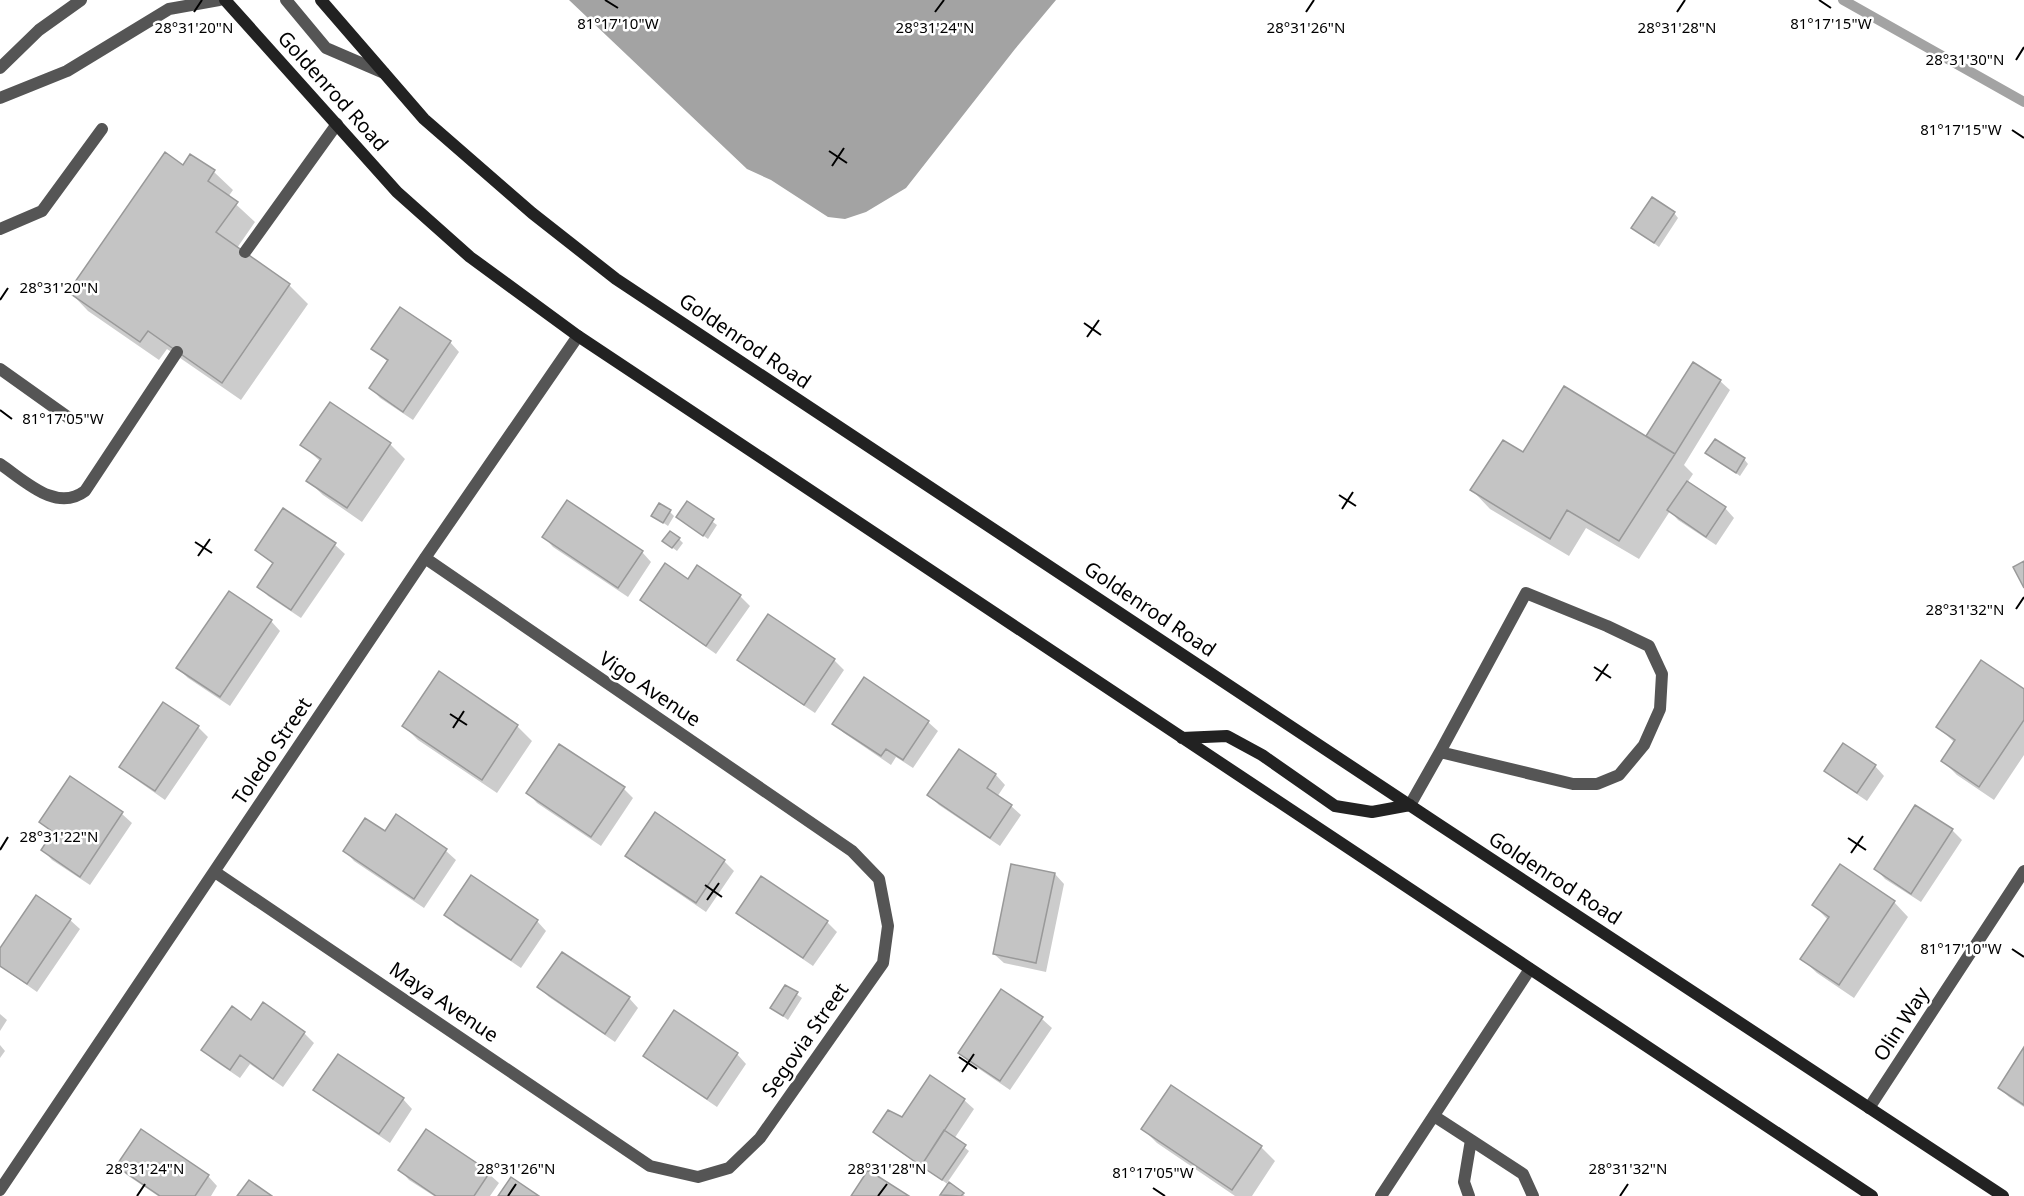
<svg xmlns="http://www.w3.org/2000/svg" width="2024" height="1196" font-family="'Noto Sans',sans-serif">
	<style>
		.water { fill: #a3a3a3 }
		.shadow { fill: #0003 }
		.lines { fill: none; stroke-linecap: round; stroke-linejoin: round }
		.stream { stroke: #a3a3a3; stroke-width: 10 }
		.building { fill: #c4c4c4; stroke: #999; stroke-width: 1.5 }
		.lane { stroke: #555; stroke-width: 12 }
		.street { stroke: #555; stroke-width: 12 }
		.secondary { stroke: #222; stroke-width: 12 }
		.ticks { fill: none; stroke: #000; stroke-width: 2 }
		.labels { text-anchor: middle; stroke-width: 5; stroke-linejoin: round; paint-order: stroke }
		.street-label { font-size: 20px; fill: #000; stroke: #fff }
		.ticks-label { font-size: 15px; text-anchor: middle; fill: #000; stroke: #fff; stroke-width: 5; stroke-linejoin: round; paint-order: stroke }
	</style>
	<rect width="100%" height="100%" fill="#fff"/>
	<!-- water -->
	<path class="water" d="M569,0H1056L1015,49L906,188L866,212L845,219L828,217L771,180L747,169Z"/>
	<!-- shadow -->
	<path class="shadow" d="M214,172L233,190L228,197L255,222L237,248L289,285L308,304L241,400L167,349L159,360L88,311L70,292Z
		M1674,213L1678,218L1659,247L1633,228Z
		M450,342L459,352L413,420L380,398L371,388L388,362L373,348Z
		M1720,381L1730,390L1684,465L1693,474L1687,483L1725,508L1734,518L1716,545L1678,520L1670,511L1639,559L1586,528L1569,556L1490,509L1472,490L1523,454L1653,441L1648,436Z
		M390,444L405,459L362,522L323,495L308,481L321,462L302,445Z
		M1707,453L1744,459L1748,464L1740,476Z
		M687,503L717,525L708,539L678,517Z
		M284,510L335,545L345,554L301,618L268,596L259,586L274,565L257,550Z
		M670,512L674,516L668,526L652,515Z
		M544,537L642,552L651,562L628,597L553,547Z
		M679,539L683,543L677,551L669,545Z
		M740,596L750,606L716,654L652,609L642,600Z
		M769,616L834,660L844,670L815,713L749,669L739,659Z
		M271,621L280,631L230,706L188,678L178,668Z
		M439,674L517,726L532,741L497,793L418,740L404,726Z
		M2024,691V755L1994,800L1957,775L1943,761L1955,743L1938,727Z
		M928,722L938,731L913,768L896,757L891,765L844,733L834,724Z
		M198,727L208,737L165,800L131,776L121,767Z
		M959,751L996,775L1005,785L997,797L1011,806L1021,815L1000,846L939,805L929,795Z
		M1875,766L1884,776L1867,801L1836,780L1826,771Z
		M71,779L122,814L132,823L90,885L52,860L43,850L54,834L41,822Z
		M624,789L633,798L601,846L537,803L528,793Z
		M396,817L446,851L456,860L424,908L354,861L345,851L385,833Z
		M1952,830L1962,840L1921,902L1885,879L1876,869Z
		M627,855L724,861L734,871L706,912L637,865Z
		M1840,866L1894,902L1908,917L1854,998L1817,973L1802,959L1828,920L1814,905Z
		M1055,874L1064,884L1046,972L1004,963L994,954Z
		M738,913L827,922L837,932L813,966L748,922Z
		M446,915L537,921L546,931L521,968L455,924Z
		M70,920L80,929L37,992L0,966V950Z
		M539,987L629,998L638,1008L615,1042L549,997Z
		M786,987L802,998L788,1020L772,1008Z
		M1002,991L1042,1019L1052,1028L1010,1090L969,1062L960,1053Z
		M263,1005L304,1033L314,1043L283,1087L250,1064L240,1078L212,1059L203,1050L251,1022Z
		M0,1014L7,1020L0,1031Z
		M0,1045L5,1051L0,1058Z
		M2024,1049V1107L2009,1097L1999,1087Z
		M737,1054L746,1064L717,1107L655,1065L645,1056Z
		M315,1089L403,1099L412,1109L390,1143L325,1099Z
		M964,1100L974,1109L954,1139L969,1151L947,1183L965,1196H944L942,1195L949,1185L884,1141L875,1132L902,1119Z
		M1143,1129L1261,1147L1275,1161L1252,1196H1235L1157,1143Z
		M426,1131L489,1174L499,1183L490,1196H434L409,1180L400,1170Z
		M118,1166L208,1176L217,1186L211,1196H158L127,1175Z"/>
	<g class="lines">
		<!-- stream -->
		<path class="stream" d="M1843,0L2024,102"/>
	</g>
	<!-- building -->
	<path class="building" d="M165,152L183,165L190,154L215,170L208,181L238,202L216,232L290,284L222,383L148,331L140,342L68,292Z
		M1652,197L1675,212L1654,243L1631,228Z
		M400,307L451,341L403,412L369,388L388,360L371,349Z
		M1693,362L1721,380L1675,454L1646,436Z
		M1564,386L1675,454L1619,541L1567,510L1550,539L1470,490L1503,440L1523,452Z
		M330,402L391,443L347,508L306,481L321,459L300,445Z
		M1715,439L1745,458L1736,473L1705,453Z
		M1687,481L1726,507L1706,537L1667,510Z
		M567,500L643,551L618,588L542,537Z
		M687,501L714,519L703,536L676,517Z
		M659,503L671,510L663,523L651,516Z
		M283,508L336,543L291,610L257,587L273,563L255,550Z
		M670,531L680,538L672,548L662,541Z
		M2024,561V588L2013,567Z
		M665,563L688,579L697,565L741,595L706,646L640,600Z
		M229,591L272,620L220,697L176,668Z
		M768,614L835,659L804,705L737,660Z
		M1981,660L2024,689V720L1979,787L1941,761L1955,740L1936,727Z
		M439,671L518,725L482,780L402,726Z
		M864,677L929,721L903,760L886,749L881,756L832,724Z
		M163,702L199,726L155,791L119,767Z
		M1843,743L1876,765L1857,793L1824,771Z
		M559,744L625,787L591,837L526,793Z
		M959,749L996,774L987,788L1012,805L990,838L927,795Z
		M70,776L123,812L80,877L41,850L53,832L39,822Z
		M1915,805L1953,829L1911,894L1874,869Z
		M655,812L725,860L696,903L625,856Z
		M396,814L447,849L414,899L343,851L365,818L385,831Z
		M1011,864L1055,873L1036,963L993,954Z
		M1840,864L1895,901L1839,985L1800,959L1829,917L1812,905Z
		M471,875L538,920L511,960L444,915Z
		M761,876L828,921L803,958L736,913Z
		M36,895L71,919L27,984L0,966V948Z
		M562,952L630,997L605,1034L537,987Z
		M785,985L798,992L783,1016L770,1008Z
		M1001,989L1043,1017L1000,1081L958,1053Z
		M263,1002L305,1032L273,1079L240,1055L230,1070L201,1050L232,1006L251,1020Z
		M674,1010L738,1053L707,1099L643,1056Z
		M2024,1047V1105L1998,1088Z
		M338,1054L404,1098L379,1134L313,1090Z
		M930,1075L965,1099L921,1166L873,1132L888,1110L902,1117Z
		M1171,1085L1262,1146L1232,1190L1141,1129Z
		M141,1129L209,1175L195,1196H160L116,1166Z
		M426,1129L490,1172L474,1196H436L398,1170Z
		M944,1130L966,1145L942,1180L921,1166Z
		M868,1170L909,1196H851Z
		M511,1177L539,1196H498Z
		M249,1180L272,1196H237Z
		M949,1182L964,1193L961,1196L940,1195Z"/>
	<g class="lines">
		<!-- lane -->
		<path class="lane" d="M286,0L326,48L384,73
			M0,68L39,30L81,0
			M0,98L67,71L169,9L219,0
			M0,229L42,211L102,129
			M245,252L337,124
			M0,369L69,418
			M0,464C24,480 56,513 85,491L177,352
			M1410,805L1440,752L1573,784H1597L1619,775L1644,745L1660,709L1662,674L1649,646L1607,626L1526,593L1440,752
			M1434,1116L1471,1140L1464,1182L1469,1196
			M1471,1140L1523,1174L1533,1196
			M1381,1196L1530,969"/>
		<!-- street -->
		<path class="street" d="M215,872L650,1166L698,1177L729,1168L760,1138L883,963L888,926L879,879L852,851L425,558
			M1869,1108L2024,871
			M0,1190L425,558L578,336"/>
		<!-- secondary -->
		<path class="secondary" d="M225,0L397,192L470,257L578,336L1872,1196
			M321,0L424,119L532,213L616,279L1435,822L2003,1196
			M1182,738L1227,736L1262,755L1335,806L1372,812L1410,805"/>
	</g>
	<!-- ticks -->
	<path class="ticks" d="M605,0L618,8M1819,0L1831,8M194,12L202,0M935,12L944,0M1306,12L1314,0M1677,12L1685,0M2016,60L2024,47M2012,130L2024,138M829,151L847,163M832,166L844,148M0,300L8,288M1084,323L1101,335M1087,337L1099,320M0,410L12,419M1339,495L1356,506M1342,509L1353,492M195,542L212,553M198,556L210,539M2016,609L2024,597M1594,667L1611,678M1596,681L1608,664M450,714L467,725M453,728L464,711M1848,838L1866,850M0,850L8,837M1851,853L1863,836M705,885L722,897M707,900L719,883M2012,949L2024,957M959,1057L977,1069M962,1072L974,1054M1153,1188L1165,1196M137,1196L145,1184M508,1196L516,1184M878,1196L887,1184M1620,1196L1628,1184"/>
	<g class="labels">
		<!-- street labels -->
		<g class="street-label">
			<text transform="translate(333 91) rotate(48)" y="7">Goldenrod Road</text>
			<text transform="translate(745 341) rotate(34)" y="7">Goldenrod Road</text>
			<text transform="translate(1150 609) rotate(34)" y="7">Goldenrod Road</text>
			<text transform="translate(650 689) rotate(34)" y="7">Vigo Avenue</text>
			<text transform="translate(272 751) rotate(-56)" y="7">Toledo Street</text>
			<text transform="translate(1555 878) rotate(33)" y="7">Goldenrod Road</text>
			<text transform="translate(444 1002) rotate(34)" y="7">Maya Avenue</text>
			<text transform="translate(1901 1024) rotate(-57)" y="7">Olin Way</text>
			<text transform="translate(805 1040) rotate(-55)" y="7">Segovia Street</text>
		</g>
	</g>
	<g class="ticks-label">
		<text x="618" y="29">81°17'10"W</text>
		<text x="1831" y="29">81°17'15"W</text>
		<text x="194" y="33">28°31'20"N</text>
		<text x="935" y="33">28°31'24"N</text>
		<text x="1306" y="33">28°31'26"N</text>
		<text x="1677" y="33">28°31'28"N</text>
		<text x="1965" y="65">28°31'30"N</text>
		<text x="1961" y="135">81°17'15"W</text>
		<text x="59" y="293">28°31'20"N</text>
		<text x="63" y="424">81°17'05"W</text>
		<text x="1965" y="615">28°31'32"N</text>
		<text x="59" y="842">28°31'22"N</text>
		<text x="1961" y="954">81°17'10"W</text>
		<text x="145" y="1174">28°31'24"N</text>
		<text x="516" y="1174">28°31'26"N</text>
		<text x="887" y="1174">28°31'28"N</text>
		<text x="1628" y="1174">28°31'32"N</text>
		<text x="1153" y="1178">81°17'05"W</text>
	</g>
</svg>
